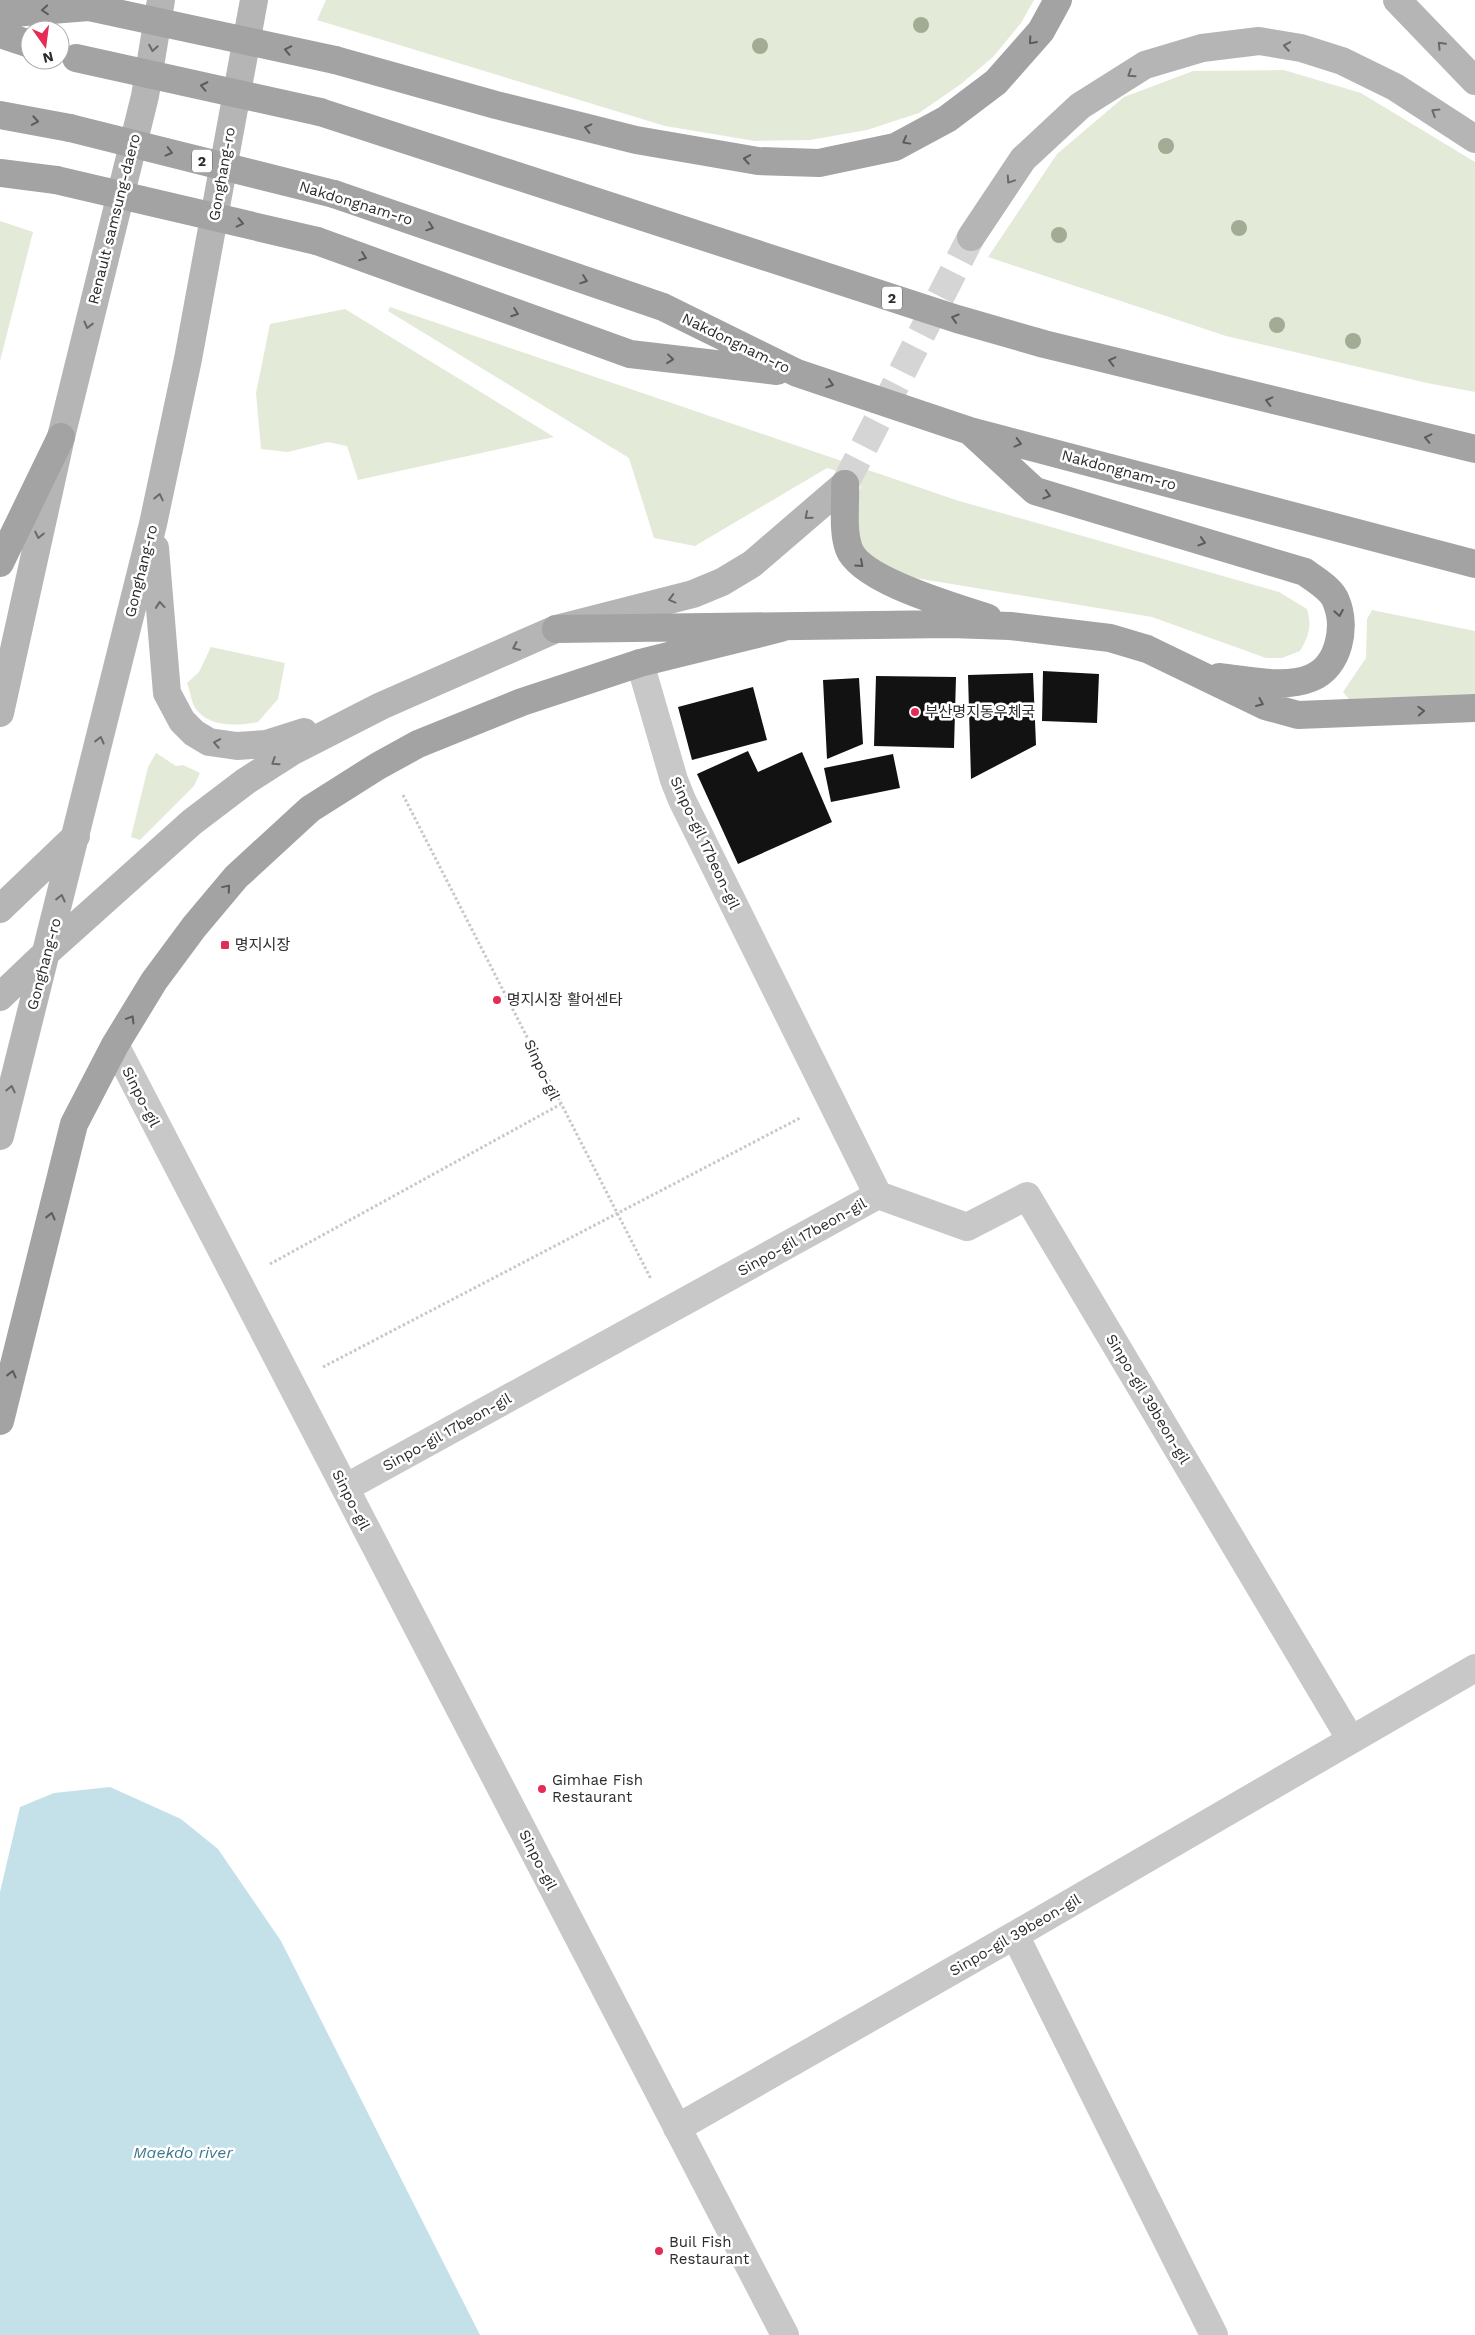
<svg xmlns="http://www.w3.org/2000/svg" width="1475" height="2335" font-family="'Work Sans','Noto Sans KR',sans-serif">
	<style>
		.green { fill: #e4ead8 }
		.water { fill: #c4e1ea }
		.building { fill: #121212 }
		.lines { fill: none; stroke-linecap: round; stroke-linejoin: round }
		.secondary-tunnel { stroke: #d5d5d5; stroke-width: 28; stroke-dasharray: 28 14; stroke-linecap: butt }
		.path { stroke: #c8c8c8; stroke-width: 3; stroke-dasharray: 2.5 2.5; stroke-linecap: butt }
		.street { stroke: #c8c8c8; stroke-width: 28 }
		.secondary { stroke: #b5b5b5; stroke-width: 28 }
		.primary { stroke: #a3a3a3; stroke-width: 28 }
		.primary-bridge { stroke: #a3a3a3; stroke-width: 28 }
		.tree { fill: #a2ab93 }
		.oneway { stroke: #5b5b5b }
		.oneway2 { stroke: #696969 }
		.poi-dot { fill: #e42c56; stroke: #fff; stroke-width: 2 }
		.labels { text-anchor: middle; stroke-width: 5; stroke-linejoin: round; paint-order: stroke }
		.shield { fill: #fff; stroke: #6b6b6b; stroke-width: 1 }
		.shield-label { font-size: 14px; font-weight: bold; fill: #2b2b2b }
		.street-label { font-size: 15px; fill: #2b2b2b; stroke: #fff }
		.poi-label { font-size: 15px; fill: #2b2b2b; stroke: #fff; text-anchor: start }
		.water-label { font-size: 16px; font-style: italic; fill: #3b798c; stroke: #fff }
	</style>
	<rect width="100%" height="100%" fill="#fff"/>
	<!-- green -->
	<path class="green" d="M326,0H1034L1021,23L993,57L961,84L919,113L867,130L810,140L755,141L665,126L317,20Z
		M1284,70L1361,93L1475,162V392L1427,383L1226,336L988,257L1057,154L1124,97L1193,71Z
		M0,221L33,232L0,361Z
		M390,307L956,500L1279,592L1307,609C1312,626 1309,636 1300,651L1282,658H1266L1152,617L897,575L858,547L857,499L862,479L827,468L695,546L654,538L629,458L388,311Z
		M345,309L554,437L358,480L347,446L328,442L288,452L261,449L256,393L270,324Z
		M1372,610L1475,631V696L1351,702L1343,692L1366,658L1367,619Z
		M211,647L285,663L278,699L258,722C238,726 207,728 194,706C191,700 190,690 187,683L199,672Z
		M156,753L176,766L183,765L200,773L194,786L140,840L131,837L148,767Z"/>
	<!-- water -->
	<path class="water" d="M110,1787L181,1819L218,1849L281,1941L480,2335H0V1892L20,1807L54,1793Z"/>
	<!-- building -->
	<path class="building" d="M1043,671L1099,674L1097,723L1042,721Z
		M1033,673L1036,745L971,779L968,675Z
		M876,676L956,677L954,748L874,746Z
		M859,678L863,744L827,759L823,680Z
		M753,687L767,740L692,760L678,707Z
		M748,751L758,772L802,752L832,822L738,864L697,774Z
		M893,754L900,788L831,802L824,768Z"/>
	<g class="lines">
		<!-- secondary-tunnel -->
		<path class="secondary-tunnel" d="M845,484L971,237"/>
		<!-- path -->
		<path class="path" d="M403,795L651,1279
			M270,1264L561,1104
			M323,1367L800,1118"/>
		<!-- street -->
		<path class="street" d="M115,1045L785,2335
			M878,1195L967,1227L1027,1196L1351,1740
			M345,1488L878,1195L682,800L674,780L640,663
			M1015,1935L1214,2335
			M677,2128L1015,1935L1475,1668"/>
		<!-- secondary -->
		<path class="secondary" d="M1397,0L1475,81
			M971,237L1023,159L1080,106L1145,65L1202,48L1259,41L1301,48L1342,61L1395,87L1475,139
			M155,548L167,693L182,721L194,733L209,742L237,746L266,744L304,732
			M0,713L61,437L145,96L161,0
			M0,909L76,836
			M0,997L48,951L192,822L246,781L293,751L381,706L556,629L693,594L722,582L752,564L845,484
			M0,1136L153,524L188,359L254,0"/>
		<!-- primary -->
		<path class="primary" d="M0,14L89,7
			M0,34L30,44
			M335,60L496,105L636,140L758,161L819,163L895,147L947,119L996,82L1041,31L1058,0
			M320,112L957,319L1044,344L1475,449
			M0,115L70,128
			M0,173L56,180
			M334,194L663,307L797,373L970,431L1475,564
			M317,241L630,354L777,371
			M973,434L1035,491L1305,572C1315,580 1332,589 1336,601C1347,627 1339,667 1311,678C1284,689 1248,680 1219,677
			M845,484C846,505 842,530 849,549C861,581 956,607 988,618
			M0,563L61,437
			M556,629L950,624L1010,626L1110,638L1147,649L1265,706L1298,715L1475,708
			M0,1421L74,1124L115,1045L154,981L194,927L236,877L310,809L378,766L418,744L522,702L640,663L781,628"/>
		<!-- primary-bridge -->
		<path class="primary-bridge" d="M89,7L335,60
			M76,58L320,112
			M70,128L334,194
			M56,180L317,241"/>
	</g>
	<!-- trees -->
	<g class="tree">
		<circle cx="921" cy="25" r="8"/>
		<circle cx="760" cy="46" r="8"/>
		<circle cx="1166" cy="146" r="8"/>
		<circle cx="1239" cy="228" r="8"/>
		<circle cx="1059" cy="235" r="8"/>
		<circle cx="1277" cy="325" r="8"/>
		<circle cx="1353" cy="341" r="8"/>
	</g>
	<!-- one-way arrows -->
	<defs><path id="oneway-chevron" d="M-2-3.5L2.5 0L-2 3.5" fill="none" stroke-width="1.6" stroke-linecap="round" stroke-linejoin="round" transform="scale(1.25)"/></defs>
	<g class="oneway">
		<use href="#oneway-chevron" transform="translate(45 10) rotate(175)"/>
		<use href="#oneway-chevron" transform="translate(1032 41) rotate(131)"/>
		<use href="#oneway-chevron" transform="translate(288 50) rotate(-168)"/>
		<use href="#oneway-chevron" transform="translate(204 86) rotate(-168)"/>
		<use href="#oneway-chevron" transform="translate(35 121) rotate(10)"/>
		<use href="#oneway-chevron" transform="translate(588 128) rotate(-166)"/>
		<use href="#oneway-chevron" transform="translate(906 141) rotate(151)"/>
		<use href="#oneway-chevron" transform="translate(169 152) rotate(14)"/>
		<use href="#oneway-chevron" transform="translate(747 159) rotate(-170)"/>
		<use href="#oneway-chevron" transform="translate(240 223) rotate(13)"/>
		<use href="#oneway-chevron" transform="translate(430 227) rotate(19)"/>
		<use href="#oneway-chevron" transform="translate(363 257) rotate(20)"/>
		<use href="#oneway-chevron" transform="translate(584 280) rotate(19)"/>
		<use href="#oneway-chevron" transform="translate(515 313) rotate(20)"/>
		<use href="#oneway-chevron" transform="translate(955 318) rotate(-163)"/>
		<use href="#oneway-chevron" transform="translate(670 359) rotate(6)"/>
		<use href="#oneway-chevron" transform="translate(1112 361) rotate(-166)"/>
		<use href="#oneway-chevron" transform="translate(830 384) rotate(18)"/>
		<use href="#oneway-chevron" transform="translate(1269 401) rotate(-166)"/>
		<use href="#oneway-chevron" transform="translate(1428 438) rotate(-167)"/>
		<use href="#oneway-chevron" transform="translate(1018 443) rotate(15)"/>
		<use href="#oneway-chevron" transform="translate(1047 495) rotate(17)"/>
		<use href="#oneway-chevron" transform="translate(1202 542) rotate(17)"/>
		<use href="#oneway-chevron" transform="translate(860 564) rotate(42)"/>
		<use href="#oneway-chevron" transform="translate(1339 613) rotate(80)"/>
		<use href="#oneway-chevron" transform="translate(1260 703) rotate(24)"/>
		<use href="#oneway-chevron" transform="translate(1421 711) rotate(-3)"/>
		<use href="#oneway-chevron" transform="translate(227 888) rotate(-50)"/>
		<use href="#oneway-chevron" transform="translate(131 1019) rotate(-59)"/>
		<use href="#oneway-chevron" transform="translate(51 1216) rotate(-76)"/>
		<use href="#oneway-chevron" transform="translate(12 1374) rotate(-76)"/>
	</g>
	<g class="oneway2">
		<use href="#oneway-chevron" transform="translate(1441 45) rotate(-134)"/>
		<use href="#oneway-chevron" transform="translate(1287 46) rotate(-170)"/>
		<use href="#oneway-chevron" transform="translate(153 48) rotate(100)"/>
		<use href="#oneway-chevron" transform="translate(1131 74) rotate(147)"/>
		<use href="#oneway-chevron" transform="translate(1435 112) rotate(-148)"/>
		<use href="#oneway-chevron" transform="translate(1010 180) rotate(124)"/>
		<use href="#oneway-chevron" transform="translate(88 325) rotate(104)"/>
		<use href="#oneway-chevron" transform="translate(159 497) rotate(-78)"/>
		<use href="#oneway-chevron" transform="translate(808 516) rotate(139)"/>
		<use href="#oneway-chevron" transform="translate(39 535) rotate(102)"/>
		<use href="#oneway-chevron" transform="translate(672 599) rotate(165)"/>
		<use href="#oneway-chevron" transform="translate(160 605) rotate(-95)"/>
		<use href="#oneway-chevron" transform="translate(516 647) rotate(156)"/>
		<use href="#oneway-chevron" transform="translate(100 740) rotate(-76)"/>
		<use href="#oneway-chevron" transform="translate(217 743) rotate(-169)"/>
		<use href="#oneway-chevron" transform="translate(275 762) rotate(147)"/>
		<use href="#oneway-chevron" transform="translate(61 898) rotate(-76)"/>
		<use href="#oneway-chevron" transform="translate(11 1089) rotate(-77)"/>
	</g>
	<!-- markers -->
	<g class="poi-dot">
		<circle cx="915" cy="712" r="5"/>
		<rect x="220" y="940" width="10" height="10" rx="2.5"/>
		<circle cx="497" cy="1000" r="5"/>
		<circle cx="542" cy="1789" r="5"/>
		<circle cx="659" cy="2251" r="5"/>
	</g>
	<g class="labels">
		<!-- shield labels -->
		<g class="shield">
			<rect x="192" y="149.5" width="20" height="23" rx="4"/>
			<rect x="882" y="286.5" width="20" height="23" rx="4"/>
		</g>
		<g class="shield-label">
			<text x="202" y="166">2</text>
			<text x="892" y="303">2</text>
		</g>
		<!-- street labels -->
		<g class="street-label">
			<text transform="translate(222 174) rotate(-80)" y="5">Gonghang-ro</text>
			<text transform="translate(356 203) rotate(17)" y="5">Nakdongnam-ro</text>
			<text transform="translate(114 219) rotate(-76)" y="5">Renault samsung-daero</text>
			<text transform="translate(736 343) rotate(26)" y="5">Nakdongnam-ro</text>
			<text transform="translate(1119 470) rotate(15)" y="5">Nakdongnam-ro</text>
			<text transform="translate(141 571) rotate(-76)" y="5">Gonghang-ro</text>
			<text transform="translate(705 843) rotate(65)" y="5">Sinpo-gil 17beon-gil</text>
			<text transform="translate(44 964) rotate(-75)" y="5">Gonghang-ro</text>
			<text transform="translate(542 1070) rotate(65)" y="5">Sinpo-gil</text>
			<text transform="translate(141 1097) rotate(63)" y="5">Sinpo-gil</text>
			<text transform="translate(802 1237) rotate(-29)" y="5">Sinpo-gil 17beon-gil</text>
			<text transform="translate(1148 1399) rotate(59)" y="5">Sinpo-gil 39beon-gil</text>
			<text transform="translate(447 1432) rotate(-29)" y="5">Sinpo-gil 17beon-gil</text>
			<text transform="translate(351 1500) rotate(63)" y="5">Sinpo-gil</text>
			<text transform="translate(538 1860) rotate(63)" y="5">Sinpo-gil</text>
			<text transform="translate(1015 1935) rotate(-30)" y="5">Sinpo-gil 39beon-gil</text>
		</g>
		<!-- poi labels -->
		<g class="poi-label">
			<text x="925" y="717">부산명지동우체국</text>
			<text x="235" y="950">명지시장</text>
			<text x="507" y="1005">명지시장 활어센타</text>
			<text x="552" y="1785">Gimhae Fish<tspan x="552" dy="17">Restaurant</tspan></text>
			<text x="669" y="2247">Buil Fish<tspan x="669" dy="17">Restaurant</tspan></text>
		</g>
		<!-- water labels -->
		<g class="water-label">
			<text x="183" y="2158">Maekdo river</text>
		</g>
	</g>
	<!-- north arrow -->
	<g transform="translate(45 45) rotate(166)"><circle r="24" fill="#ffffff" stroke="#aaaaaa"/>
	<path d="M0-4L9 19L0 12L-9 19Z" fill="#e42c56"/>
	<text y="-8" font-size="14" font-weight="bold" text-anchor="middle" fill="#2b2b2b">N</text>
	</g>
</svg>
